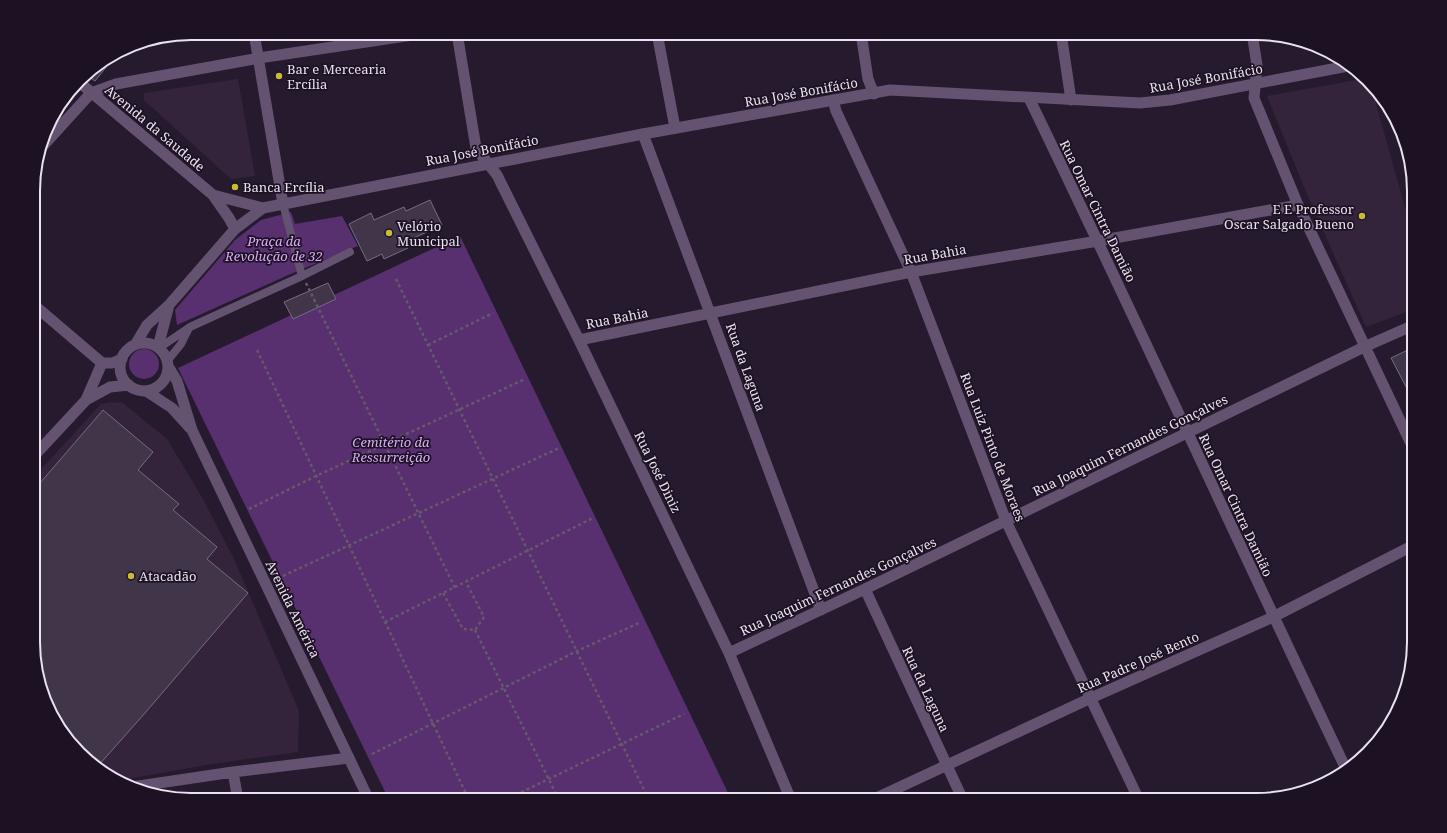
<svg xmlns="http://www.w3.org/2000/svg" width="1447" height="833" font-family="'Noto Serif',serif">
	<style>
		.built { fill: #33243c }
		.green { fill: #582f6f }
		.building { fill: #413549; stroke: #786b81 }
		.lines { fill: none; stroke-linecap: round; stroke-linejoin: round }
		.path { stroke: #645a6b; stroke-width: 2.5; stroke-dasharray: 3 3; stroke-linecap: butt }
		.service { stroke: #645271; stroke-width: 8 }
		.minor { stroke: #645271; stroke-width: 11 }
		.tertiary { stroke: #645271; stroke-width: 11 }
		.poi-dot { fill: #caba3a; stroke: #1d1224; stroke-width: 1.5 }
		.labels { text-anchor: middle; stroke-width: 3.5; stroke-linejoin: round; paint-order: stroke }
		.poi-label { font-size: 13px; fill: #eae2ef; stroke: #1d1224; text-anchor: start }
		.street-label { font-size: 13px; fill: #eae2ef; stroke: #1d1224 }
		.park-label { font-size: 13px; font-style: italic; fill: #dcabfa; stroke: #1d1224 }
		.rim { fill: none; stroke: #eae2ef; stroke-width: 2 }
	</style>
	<rect width="100%" height="100%" fill="#261b2e"/>
	<!-- built -->
	<path class="built" d="M238,79L255,176L231,179L144,100V93Z
		M1362,79L1372,89L1414,240V309L1366,327L1306,192L1267,96Z
		M111,402L123,403L167,439L203,499L235,561L299,711L298,752L212,764L116,781L112,779L59,730L34,663V477L101,404Z"/>
	<!-- green -->
	<path class="green" d="M291,212L295,224L342,216L358,246L286,276L177,325L175,310L235,240L261,220Z
		M460,236L731,799L729,800H389L178,368Z
		M129 364a15 15 0 1 1 30 0a15 15 0 1 1-30 0Z"/>
	<!-- building -->
	<path class="building" d="M114,55L115,56L95,81L85,74Z
		M430,200L442,225L405,242L408,248L384,259L382,254L367,261L349,224L371,213L374,220L404,207L406,211Z
		M328,283L336,299L293,319L284,302Z
		M1414,347V402L1391,358Z
		M103,410L153,452L138,470L179,504L173,510L217,547L207,559L248,593L145,713L98,766L59,730L34,663V490Z"/>
	<g class="lines">
		<!-- path -->
		<path class="path" d="M396,279L649,800
			M306,283L455,588
			M428,345L493,313
			M257,350L469,800
			M249,509L316,476L525,379
			M283,576L559,448
			M443,593L463,629L475,630L484,617L466,582
			M385,622L593,518
			M475,630L559,800
			M372,754L577,651L641,622
			M505,800L684,714"/>
		<!-- service -->
		<path class="service" d="M283,204L302,276
			M159,348L190,327L302,276L350,252
			M168,360L181,344L189,328"/>
		<!-- minor -->
		<path class="minor" d="M254,33L283,204
			M457,33L476,148L497,175L579,340L729,653L791,800
			M657,33L675,128
			M861,33L868,79L874,94
			M1061,33L1071,100
			M1252,33L1257,65L1254,98L1298,205L1414,450
			M1029,98C1137,321 1240,547 1347,771
			M833,100L836,111L911,272L1006,521L1139,800
			M643,134L821,610
			M41,148L91,93L116,84L259,58L426,33
			M34,305L102,363H112L122,359
			M579,340L911,272L1098,241L1298,205
			M865,589L963,800
			M729,653L865,589L1364,347L1414,325
			M233,772L238,800
			M132,787L233,772L349,758
			M872,800L1091,698L1273,617L1414,545"/>
		<!-- tertiary -->
		<path class="tertiary" d="M79,82L213,195L229,218L235,229
			M213,195L263,208L643,134L890,90L1140,103L1170,100L1348,66
			M120 367a24 24 0 1 1 48 0a24 24 0 1 1-48 0Z
			M135,345L147,325L169,305L235,229L263,208
			M158,347L169,305
			M168,366L177,381L192,430L369,800
			M146,391L172,408L190,428
			M86,400L102,363
			M34,456L86,400L110,387L129,385"/>
	</g>
	<!-- markers -->
	<g class="poi-dot">
		<circle cx="279" cy="76" r="4"/>
		<circle cx="235" cy="187" r="4"/>
		<circle cx="1362" cy="216" r="4"/>
		<circle cx="389" cy="233" r="4"/>
		<circle cx="131" cy="576" r="4"/>
	</g>
	<g class="labels">
		<!-- poi labels -->
		<g class="poi-label">
			<text x="287" y="74">Bar e Mercearia<tspan x="287" dy="15">Ercília</tspan></text>
			<text x="243" y="192">Banca Ercília</text>
			<text x="1354" y="214" text-anchor="end">E E Professor<tspan x="1354" dy="15">Oscar Salgado Bueno</tspan></text>
			<text x="397" y="231">Velório<tspan x="397" dy="15">Municipal</tspan></text>
			<text x="139" y="581">Atacadão</text>
		</g>
		<!-- street labels -->
		<g class="street-label">
			<text transform="translate(1206 78) rotate(-10)" y="5">Rua José Bonifácio</text>
			<text transform="translate(801 92) rotate(-10)" y="5">Rua José Bonifácio</text>
			<text transform="translate(155 128) rotate(40)" y="5">Avenida da Saudade</text>
			<text transform="translate(482 150) rotate(-11)" y="5">Rua José Bonifácio</text>
			<text transform="translate(1098 211) rotate(64)" y="5">Rua Omar Cintra Damião</text>
			<text transform="translate(935 254) rotate(-10)" y="5">Rua Bahia</text>
			<text transform="translate(617 318) rotate(-11)" y="5">Rua Bahia</text>
			<text transform="translate(746 367) rotate(70)" y="5">Rua da Laguna</text>
			<text transform="translate(1130 445) rotate(-26)" y="5">Rua Joaquim Fernandes Gonçalves</text>
			<text transform="translate(993 447) rotate(69)" y="5">Rua Luiz Pinto de Moraes</text>
			<text transform="translate(658 472) rotate(64)" y="5">Rua José Diniz</text>
			<text transform="translate(1236 505) rotate(65)" y="5">Rua Omar Cintra Damião</text>
			<text transform="translate(838 586) rotate(-25)" y="5">Rua Joaquim Fernandes Gonçalves</text>
			<text transform="translate(293 609) rotate(64)" y="5">Avenida América</text>
			<text transform="translate(1138 662) rotate(-24)" y="5">Rua Padre José Bento</text>
			<text transform="translate(926 689) rotate(65)" y="5">Rua da Laguna</text>
		</g>
		<!-- park labels -->
		<g class="park-label">
			<text x="274" y="246">Praça da<tspan x="274" dy="15">Revolução de 32</tspan></text>
			<text x="391" y="447">Cemitério da<tspan x="391" dy="15">Ressurreição</tspan></text>
		</g>
	</g>
	<!-- crop -->
	<path d="M0 0H1447V833H0ZM191 40H1256A151 151 0 0 1 1407 191V642A151 151 0 0 1 1256 793H191A151 151 0 0 1 40 642V191A151 151 0 0 1 191 40Z" fill="#1d1224" fill-rule="evenodd"/>
	<path class="rim" d="M191 40H1256A151 151 0 0 1 1407 191V642A151 151 0 0 1 1256 793H191A151 151 0 0 1 40 642V191A151 151 0 0 1 191 40Z"/>
</svg>
